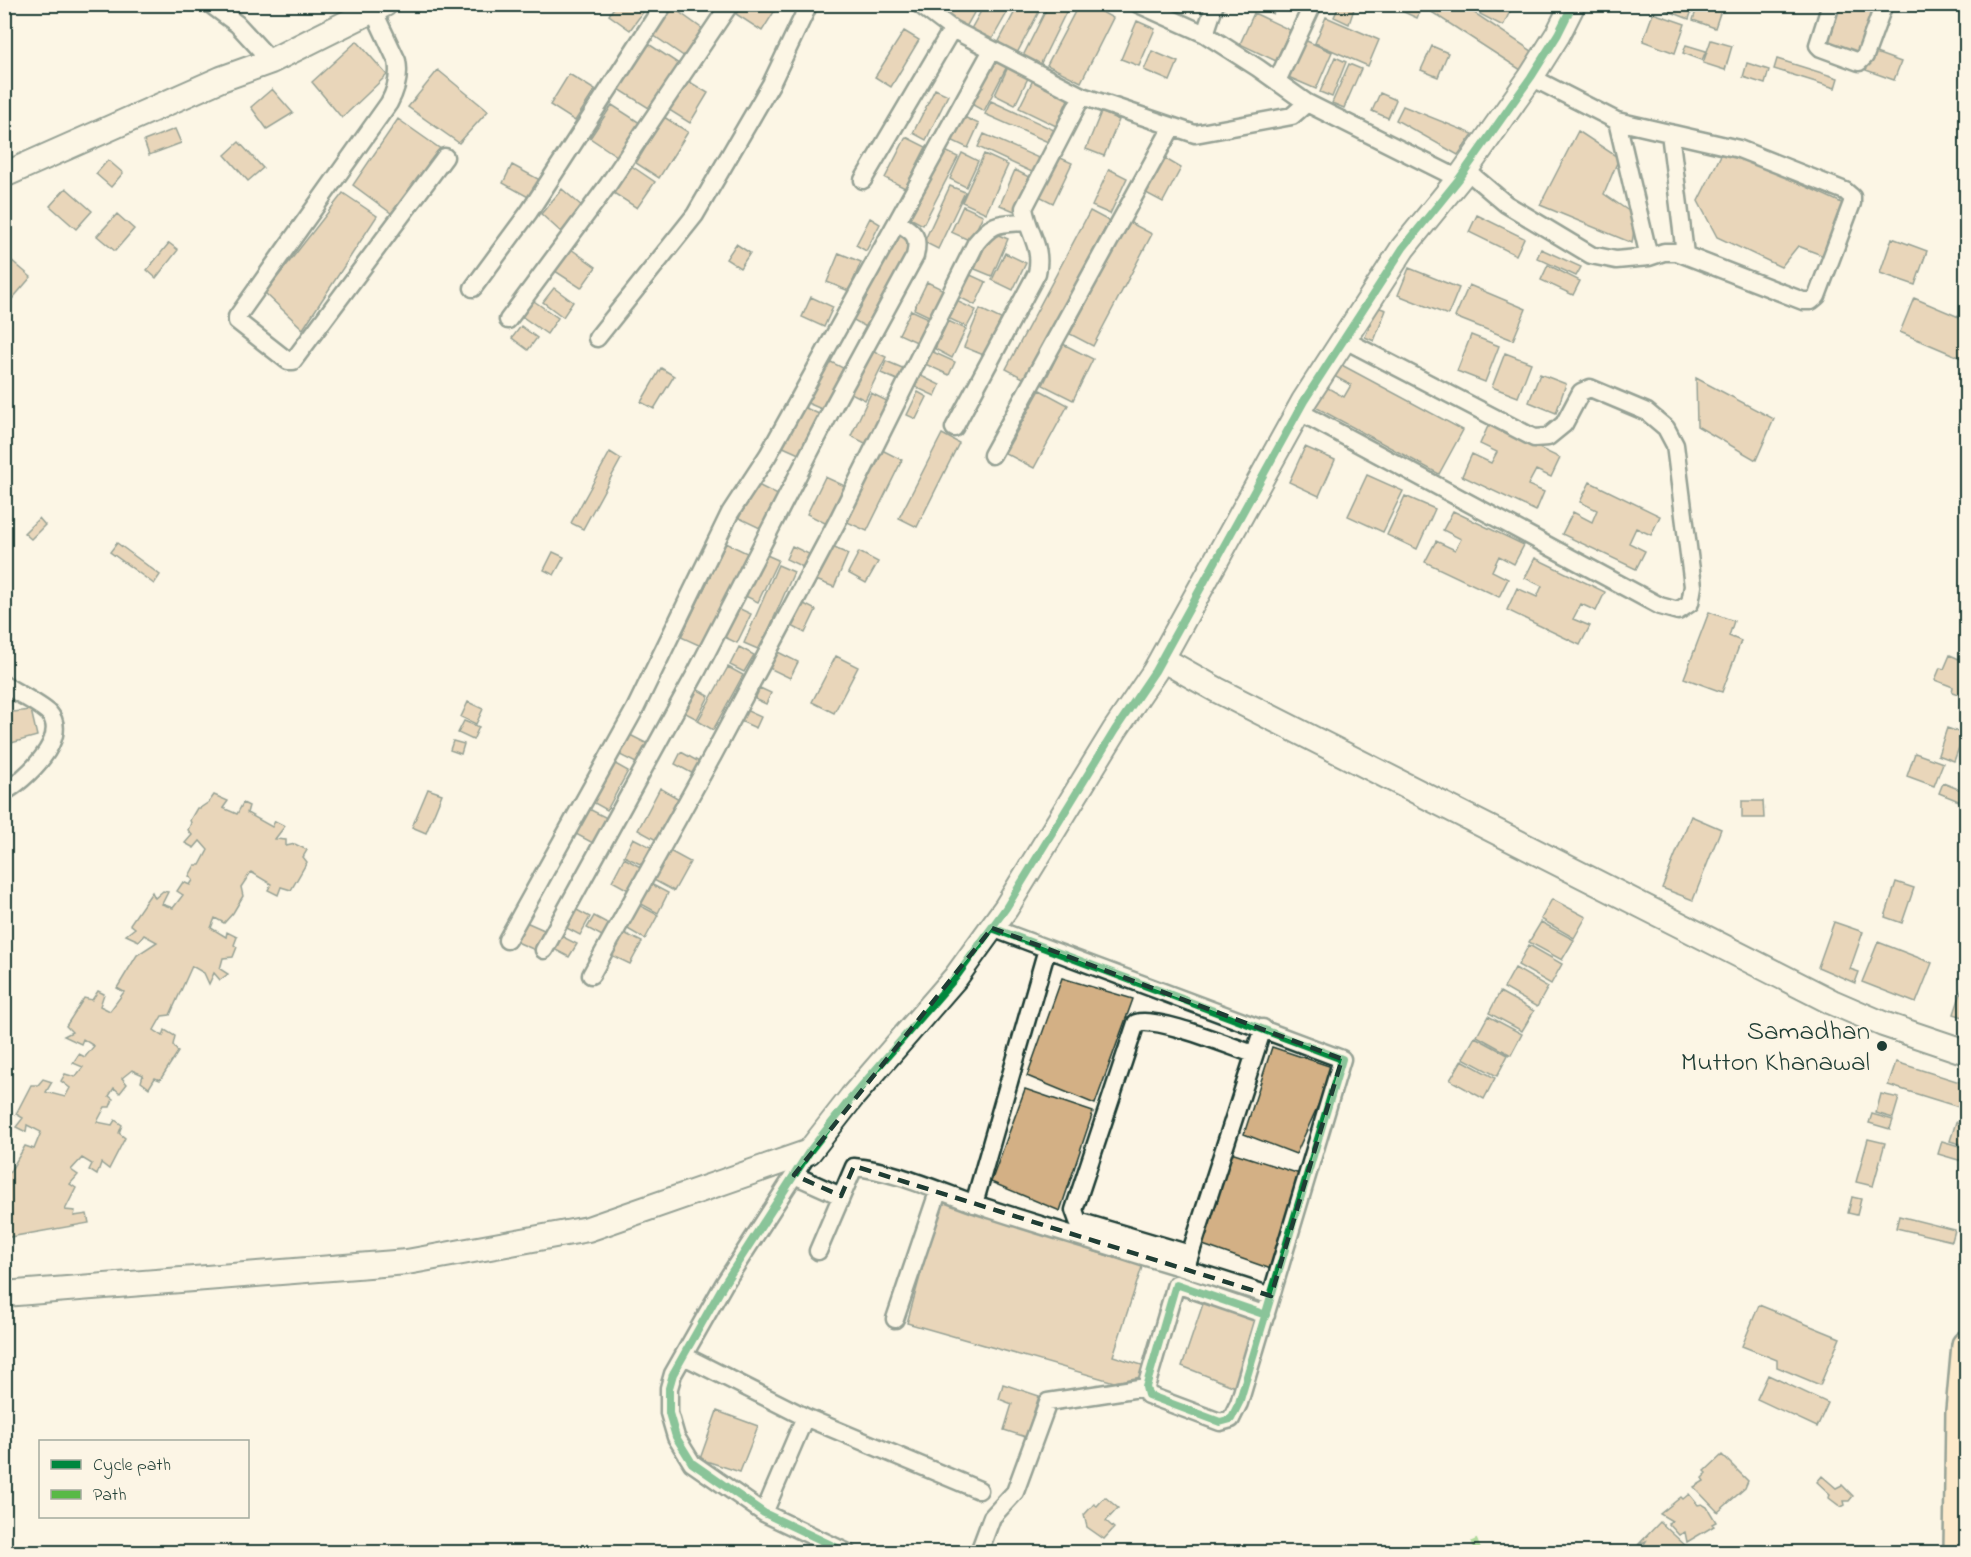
<svg xmlns="http://www.w3.org/2000/svg" width="1971" height="1557" font-family="'Indie Flower',sans-serif">
	<style>
		.building { fill: #d3b085; stroke: #1f3d34; stroke-width: 1.5 }
		.lines { fill: none; stroke-linecap: round; stroke-linejoin: round }
		.street-casing { stroke: #1f3d34; stroke-width: 21 }
		.secondary-casing { stroke: #1f3d34; stroke-width: 28 }
		.primary-casing { stroke: #1f3d34; stroke-width: 32 }
		.street { stroke: #fcf5e5; stroke-width: 16 }
		.secondary { stroke: #fcf5e5; stroke-width: 24 }
		.primary { stroke: #fedbac; stroke-width: 27 }
		.quiet { stroke: #58b947; stroke-width: 6; stroke-dasharray: 12 6; stroke-linecap: butt }
		.cycleway-casing { stroke: #fcf5e5; stroke-width: 11 }
		.cycleway { stroke: #00873e; stroke-width: 8 }
		.marked { fill: none; stroke: #1f3d34; stroke-width: 4.5; stroke-dasharray: 12 8; stroke-linejoin: round }
		.poi-dot { fill: #1f3d34; stroke: #fcf5e5; stroke-width: 2 }
		.labels { text-anchor: middle; stroke-width: 4.5; stroke-linejoin: round; paint-order: stroke }
		.poi-label { font-size: 27px; fill: #1f3d34; stroke: #fcf5e5; text-anchor: end }
	</style>
	<rect width="100%" height="100%" fill="#fcf5e5"/>
	<filter id="ink" filterUnits="userSpaceOnUse"><feTurbulence type="fractalNoise" baseFrequency=".0167" numOctaves="2"/><feDisplacementMap in="SourceGraphic" scale="12" xChannelSelector="R" yChannelSelector="G"/><feConvolveMatrix kernelMatrix="1 2 1 2 8 2 1 2 1" color-interpolation-filters="sRGB"/></filter>
	<g filter="url(#ink)">
		<!-- building -->
		<path class="building" d="M616,4H649L630,30L609,15Z
			M743,4H779L762,31L736,14Z
			M951,4H979L966,27L945,15Z
			M985,4H1012L991,41L971,29Z
			M1019,4H1043L1016,55L997,45Z
			M1049,4H1070L1040,65L1023,56Z
			M1079,4H1087L1113,18L1081,82L1047,65Z
			M1254,4H1278L1273,14Z
			M1340,4L1354,9L1349,24L1334,17Z
			M1386,4H1423L1417,18Z
			M1434,4H1461L1532,51L1524,72L1430,11Z
			M1485,4H1507L1512,7L1503,26L1480,14Z
			M1669,4H1694L1689,19L1666,10Z
			M1698,4H1723L1715,28L1693,20Z
			M1837,4H1876L1858,55L1823,43Z
			M672,7L704,30L685,57L653,35Z
			M1254,13L1290,30L1276,61L1240,44Z
			M1653,13L1685,24L1675,53L1643,41Z
			M1326,17L1379,40L1368,66L1315,43Z
			M1137,21L1155,29L1139,66L1121,59Z
			M904,31L919,40L891,87L875,77Z
			M1302,39L1332,52L1316,89L1286,76Z
			M1711,40L1732,46L1725,70L1703,63Z
			M357,41L387,75L342,118L312,82Z
			M644,41L682,66L652,110L614,86Z
			M1686,45L1706,51L1702,60L1683,53Z
			M1432,46L1448,53L1438,77L1421,70Z
			M1152,51L1178,62L1170,81L1144,70Z
			M1873,52L1901,62L1894,80L1866,70Z
			M1335,57L1346,62L1332,97L1320,92Z
			M994,59L1007,66L984,111L971,104Z
			M1777,59L1838,78L1835,88L1774,69Z
			M1747,63L1769,70L1765,84L1743,77Z
			M1349,64L1361,69L1344,108L1332,103Z
			M1008,67L1029,76L1015,105L995,95Z
			M438,70L488,111L459,143L408,107Z
			M569,74L595,90L575,121L550,105Z
			M685,79L708,93L690,123L666,108Z
			M1033,80L1069,97L1056,126L1019,108Z
			M272,89L293,113L267,129L251,107Z
			M935,89L948,95L926,140L913,133Z
			M1380,93L1396,100L1388,118L1372,111Z
			M991,101L1054,130L1048,142L985,114Z
			M612,105L640,123L617,156L590,138Z
			M1403,106L1473,134L1458,155L1396,120Z
			M1101,112L1119,120L1104,156L1086,149Z
			M962,116L979,124L968,148L951,140Z
			M664,117L688,132L659,178L636,163Z
			M398,119L442,150L395,216L353,185Z
			M175,129L181,143L149,155L144,141Z
			M1578,131L1619,158L1604,194L1636,216L1632,243L1540,205Z
			M984,134L1041,159L1034,173L978,147Z
			M906,137L926,147L905,188L885,178Z
			M239,142L263,168L248,181L225,155Z
			M1724,149L1844,204L1824,256L1798,246L1781,267L1717,237L1698,201Z
			M943,150L958,157L923,225L908,217Z
			M962,153L978,161L966,187L950,179Z
			M984,154L1008,165L986,213L962,202Z
			M1054,155L1072,163L1053,203L1035,194Z
			M1164,158L1181,168L1163,202L1146,193Z
			M108,160L123,173L111,187L96,174Z
			M512,165L540,180L530,198L503,183Z
			M630,165L655,182L637,208L612,192Z
			M1109,169L1127,178L1110,214L1092,206Z
			M1015,170L1033,179L1019,213L1000,205Z
			M950,186L965,192L938,249L924,242Z
			M66,188L92,211L76,229L50,206Z
			M562,189L583,207L561,232L541,214Z
			M343,193L377,216L303,329L265,293Z
			M963,206L983,215L971,241L951,232Z
			M1090,211L1109,221L1025,379L1006,369Z
			M117,214L134,229L115,251L97,236Z
			M1477,215L1524,238L1516,255L1469,232Z
			M870,218L880,224L866,251L856,245Z
			M1129,222L1152,234L1093,346L1070,334Z
			M991,232L1008,239L992,276L975,269Z
			M894,233L912,242L868,328L850,318Z
			M1892,238L1927,251L1915,285L1880,273Z
			M169,243L178,250L156,278L147,270Z
			M736,244L750,253L740,268L726,259Z
			M571,249L596,267L581,288L555,271Z
			M1541,249L1581,267L1576,276L1537,258Z
			M839,253L861,262L849,291L827,282Z
			M1005,253L1026,263L1013,290L992,280Z
			M4,254L31,277L7,305L4,302Z
			M1548,265L1580,281L1573,295L1541,280Z
			M1409,268L1459,288L1448,315L1398,295Z
			M966,273L986,282L975,305L955,295Z
			M927,282L946,291L933,318L914,309Z
			M1469,285L1526,309L1513,340L1455,317Z
			M554,288L573,302L563,317L543,302Z
			M811,297L833,307L824,327L802,317Z
			M1914,298L1966,320V360L1900,332Z
			M531,299L558,318L547,334L520,315Z
			M954,300L976,310L967,327L946,317Z
			M1377,307L1386,310L1374,341L1365,337Z
			M980,309L1001,319L986,356L964,347Z
			M911,310L933,320L921,344L899,334Z
			M948,321L966,329L952,358L935,349Z
			M521,326L537,338L528,350L512,338Z
			M1471,335L1499,346L1485,382L1457,371Z
			M1063,344L1093,359L1073,400L1043,385Z
			M868,348L886,357L865,400L847,391Z
			M931,351L955,362L949,375L925,364Z
			M1505,353L1531,363L1518,397L1492,387Z
			M825,359L843,368L824,410L805,402Z
			M886,361L907,370L902,382L881,373Z
			M1338,363L1463,430L1439,474L1308,403L1319,383L1344,397L1351,385L1332,375Z
			M661,368L674,376L654,409L641,402Z
			M917,374L940,385L935,396L911,385Z
			M1540,374L1566,384L1556,413L1529,402Z
			M1696,378L1774,419L1756,460L1697,426Z
			M1040,390L1068,405L1034,468L1005,453Z
			M918,392L927,397L916,419L907,415Z
			M871,393L887,401L867,444L851,436Z
			M799,405L819,414L801,455L781,446Z
			M1489,424L1560,458L1551,477L1536,470L1528,485L1544,492L1536,511L1462,476L1472,454L1491,463L1497,452L1480,444Z
			M942,434L959,443L917,527L899,518Z
			M1305,447L1335,460L1319,496L1289,482Z
			M880,449L902,460L867,531L845,521Z
			M610,452L621,459L583,529L571,523Z
			M1367,475L1403,491L1383,532L1348,516Z
			M825,477L845,486L827,524L807,514Z
			M1590,482L1660,516L1651,535L1636,528L1629,543L1645,551L1636,569L1562,534L1573,512L1592,522L1597,510L1580,502Z
			M756,484L778,495L762,529L739,518Z
			M1405,496L1435,509L1417,549L1387,535Z
			M1453,511L1524,545L1514,564L1499,556L1492,571L1508,579L1499,597L1425,562L1436,541L1455,550L1461,539L1443,530Z
			M39,518L45,525L31,539L24,533Z
			M117,543L160,575L154,584L110,552Z
			M726,543L747,553L701,646L681,637Z
			M792,546L811,555L805,568L786,559Z
			M830,546L848,554L834,587L816,580Z
			M553,552L564,557L554,575L544,570Z
			M859,552L878,562L866,583L848,573Z
			M762,553L778,560L758,602L743,595Z
			M1535,558L1605,592L1596,611L1581,604L1573,619L1590,626L1580,645L1507,610L1517,588L1537,597L1542,586L1525,578Z
			M778,565L794,572L760,650L744,643Z
			M800,602L816,610L805,633L788,624Z
			M734,606L751,614L737,643L720,635Z
			M1709,612L1734,621L1729,636L1741,641L1722,692L1684,678Z
			M739,647L754,655L744,672L730,665Z
			M776,651L798,662L790,678L767,667Z
			M1950,655L1966,662V689L1964,696L1952,692L1953,687L1935,680L1940,668L1944,669Z
			M836,656L858,667L834,713L812,702Z
			M728,667L743,675L713,730L698,721Z
			M693,687L709,696L697,719L680,710Z
			M760,688L771,693L766,704L755,699Z
			M468,702L483,709L476,724L461,717Z
			M741,708L761,717L756,728L736,719Z
			M31,710L37,736L4,745V713Z
			M464,721L479,727L473,740L458,733Z
			M1947,728L1964,734L1954,761L1938,755Z
			M630,735L650,745L640,765L620,755Z
			M453,741L464,744L461,754L450,750Z
			M681,752L703,764L697,776L675,764Z
			M1915,753L1943,763L1934,786L1907,776Z
			M610,761L628,771L607,810L589,800Z
			M1943,783L1966,792V804L1939,793Z
			M660,788L681,800L658,841L638,830Z
			M428,789L442,794L426,833L412,827Z
			M214,795L228,801L223,808L237,814L243,803L249,806L247,813L272,827L275,821L285,826L275,839L286,840V846L295,844L307,850L303,857L307,862L291,890L281,887L278,895L268,890L271,884L251,872L241,887L243,896L233,913L224,923L215,918L211,928L226,937L227,932L237,937L234,945L237,947L233,957L223,958L220,969L228,974L220,980L214,973L209,984L204,973L192,966L170,1015L162,1016L154,1030L163,1036L165,1030L175,1036L173,1045L178,1052L160,1080L155,1078L149,1088L141,1082L143,1075L132,1070L122,1078L127,1084L120,1093L114,1088L109,1096L113,1099L110,1107H105L97,1122L112,1125L115,1120L122,1125L119,1133L125,1138L109,1169L101,1163L97,1175L89,1170L92,1164L82,1158L71,1170L78,1175L70,1184L76,1188L65,1210L75,1211L74,1216L87,1214L89,1223L4,1238V1182L25,1146L34,1149L41,1132L27,1125L26,1132L16,1127L23,1118L16,1114L31,1085H38L43,1079L52,1082L46,1092L65,1097L70,1088L61,1081L65,1074L75,1077L83,1067L73,1063L79,1054L85,1057L94,1046L83,1039L81,1044L64,1036L72,1032L66,1026L84,998L92,1000L98,991L104,994L100,1006L110,1011L124,992L117,988L137,955L157,942L144,935L139,941L126,935L135,928L130,924L152,892L155,898L163,891L168,892L162,904L173,908L183,895L177,891L183,882L190,885L193,880L189,876L195,865H200L208,850L200,841L194,848L185,843L192,835L188,830L191,823L190,820L197,808H200L209,802Z
			M1742,801H1763L1764,818H1742Z
			M585,807L607,818L593,843L572,832Z
			M1691,816L1721,829L1693,900L1662,888Z
			M633,838L655,849L646,867L624,856Z
			M666,849L690,862L674,891L650,878Z
			M624,858L644,869L632,892L612,881Z
			M647,882L668,893L658,913L636,901Z
			M1896,882L1914,888L1902,923L1885,917Z
			M1552,899L1586,917L1574,938L1541,919Z
			M637,904L658,915L645,939L624,927Z
			M573,908L590,917L580,935L563,926Z
			M594,916L611,925L604,937L587,928Z
			M526,922L544,930L535,950L517,942Z
			M1541,922L1574,940L1562,960L1529,942Z
			M1834,922L1863,932L1850,969L1859,972L1855,983L1818,967Z
			M620,931L642,942L630,964L609,954Z
			M557,934L577,944L569,957L550,947Z
			M1878,942L1932,963L1916,1003L1862,982Z
			M1529,945L1562,964L1551,984L1518,965Z
			M1515,968L1548,987L1537,1007L1504,988Z
			M1062,978L1133,999L1095,1104L1027,1076Z
			M1963,987L1966,988V1018L1954,1014Z
			M1500,992L1534,1011L1522,1031L1489,1013Z
			M1488,1016L1522,1034L1511,1055L1477,1036Z
			M1475,1037L1508,1055L1497,1076L1463,1058Z
			M1272,1047L1335,1068L1296,1154L1244,1134Z
			M1462,1060L1495,1078L1484,1099L1450,1080Z
			M1896,1062L1966,1084V1095L1962,1108L1888,1085Z
			M1025,1089L1093,1112L1060,1211L991,1182Z
			M1881,1094L1899,1098L1893,1118L1876,1113Z
			M1872,1114L1893,1120L1890,1129L1869,1123Z
			M1956,1122L1966,1125V1146L1950,1141Z
			M1868,1139L1885,1143L1873,1186L1856,1182Z
			M1942,1141L1966,1148L1962,1161L1938,1154Z
			M1231,1152L1300,1174L1271,1269L1200,1244Z
			M1852,1197L1861,1199L1857,1215L1848,1213Z
			M942,1198L944,1202L1142,1267L1113,1356L1145,1366L1141,1377L1114,1382L907,1323Z
			M1899,1216L1955,1230L1952,1241L1896,1228Z
			M1209,1286L1268,1306L1240,1389L1182,1366Z
			M1759,1305L1840,1338L1820,1385L1777,1367V1360L1742,1346Z
			M1768,1375L1828,1403L1817,1427L1757,1399Z
			M1003,1384L1039,1396L1026,1437L1004,1430L1012,1404L999,1399Z
			M717,1411L758,1426L740,1472L700,1459Z
			M1722,1455L1748,1481L1745,1488L1718,1512L1694,1487L1704,1481L1702,1478L1707,1473L1705,1471Z
			M1822,1476L1836,1488L1842,1485L1853,1496L1849,1501H1844L1845,1505L1841,1507L1829,1498L1830,1494L1817,1482Z
			M1689,1494L1698,1505L1702,1504L1707,1507L1716,1522L1712,1524L1714,1526L1687,1542L1685,1532L1679,1535L1668,1523L1672,1521L1660,1514L1681,1497L1683,1499Z
			M1105,1497L1118,1508L1106,1521L1114,1528L1104,1539L1087,1527L1084,1515L1094,1504L1097,1506Z
			M1660,1522L1687,1547L1686,1552H1644L1643,1546L1646,1541L1638,1545Z"/>
		<g class="lines">
			<!-- street casing -->
			<g class="street-casing">
				<path id="street" d="M210,4L237,24L271,61
					M919,4L952,29L1082,96L1195,134L1292,116L1307,103
					M1138,4L1205,34L1258,68L1307,103L1459,179
					M1831,4L1818,45L1821,48L1859,62L1865,56L1884,4
					M374,12L397,61C400,76 396,90 389,103L237,317V321L288,361H293L445,157
					M1205,34L1215,4
					M1531,77L1617,121L1649,257
					M1277,81L1313,4
					M1670,133L1685,254
					M1466,170L1506,204L1591,255L1616,260L1649,257L1664,252H1677L1803,301H1811L1817,296L1852,203V197L1845,191L1739,149L1617,121
					M863,180L952,29
					M473,288L529,212L664,4
					M508,320L608,185L730,4
					M597,338L695,215L771,84L809,4
					M1298,411L1660,606L1678,611L1690,603L1693,586L1675,445L1666,428L1647,412L1590,388L1581,392L1564,424L1548,437L1534,438L1343,339
					M954,428L1037,273C1043,246 1028,234 1024,208L1082,96
					M992,455L1172,127
					M4,685C16,692 41,705 49,713C71,738 24,781 4,792
					M992,928L1342,1059L1239,1403L1231,1419L1220,1422L1148,1395L1146,1387L1176,1284L1266,1315
					M507,940L635,709L730,513L768,455L992,50
					M544,950L696,673L834,405L915,256C920,235 913,232 897,222
					M591,975L713,755L837,522L976,243C994,221 999,224 1026,222
					M809,1152L724,1284L673,1374L669,1388V1413L676,1437L692,1463L764,1513L846,1552
					M794,1175L841,1196
					M974,1204L1047,949
					M818,1251L854,1167C896,1170 951,1197 993,1210C1085,1240 1179,1265 1271,1296
					M1190,1254L1078,1221L1074,1210L1136,1023C1158,1016 1229,1046 1254,1054
					M1187,1264L1263,1028
					M895,1319L938,1192
					M684,1356L805,1417L979,1490
					M764,1513L805,1417
					M979,1552L992,1517L1015,1492L1048,1402L1146,1387"/>
			</g>
			<!-- secondary casing -->
			<g class="secondary-casing">
				<path id="secondary" d="M4,175L221,79L271,61L385,4
					M1162,659L1217,690L1832,1002L1883,1024L1966,1052
					M4,1294L407,1262L588,1229L809,1152L852,1097L956,977L1006,908L1115,730L1155,671L1304,401L1403,248L1459,179L1531,77L1558,34L1573,4"/>
			</g>
			<!-- primary casing -->
			<g class="primary-casing">
				<path id="primary" d="M1958,1552L1960,1411L1966,1345"/>
			</g>
			<!-- street -->
			<use href="#street" class="street"/>
			<!-- secondary -->
			<use href="#secondary" class="secondary"/>
			<!-- primary -->
			<use href="#primary" class="primary"/>
			<!-- quiet -->
			<path class="quiet" d="M1474,1540L1479,1552"/>
			<!-- cycleway casing -->
			<g class="cycleway-casing">
				<path id="cycleway" d="M992,928L1342,1059L1239,1403L1231,1419L1220,1422L1148,1395L1146,1387L1176,1284L1266,1315
					M846,1552L764,1513L692,1463L676,1437L669,1413V1388L673,1374L724,1284L809,1152L852,1097L956,977L1006,908L1115,730L1155,671L1304,401L1403,248L1459,179L1531,77L1558,34L1573,4"/>
			</g>
			<!-- cycleway -->
			<use href="#cycleway" class="cycleway"/>
		</g>
	</g>
	<!-- marked area -->
	<path d="M0 0H1971V1557H0ZM992,928L1342,1059L1271,1296L854,1166L841,1196L794,1175Z" fill="#fcf5e5" fill-opacity=".55" fill-rule="evenodd"/>
	<path class="marked" d="M992,928L1342,1059L1271,1296L854,1166L841,1196L794,1175Z"/>
	<!-- markers -->
	<circle class="poi-dot" cx="1882" cy="1046" r="6"/>
	<g class="labels">
		<!-- poi labels -->
		<g class="poi-label">
			<text x="1870" y="1039">Samadhan<tspan x="1870" dy="31">Mutton Khanawal</tspan></text>
		</g>
	</g>
	<!-- margin -->
	<rect width="1971" height="1557" fill="none" stroke="#fcf5e5" stroke-width="24"/>
	<rect x="12" y="12" width="1947" height="1533" fill="none" stroke="#1f3d34" stroke-width="2" filter="url(#ink)"/>
	<!-- legend -->
	<rect x="39" y="1440" width="210" height="78" fill="#fcf5e5" stroke="#a4ab9e" stroke-width="1.5"/>
	<rect x="51" y="1460" width="30" height="9" fill="#00873e" stroke="#a4ab9e" stroke-width="1.5"/>
	<text x="93" y="1470" font-size="18" fill="#1f3d34">Cycle path</text>
	<rect x="51" y="1490" width="30" height="9" fill="#58b947" stroke="#a4ab9e" stroke-width="1.5"/>
	<text x="93" y="1500" font-size="18" fill="#1f3d34">Path</text>
</svg>
